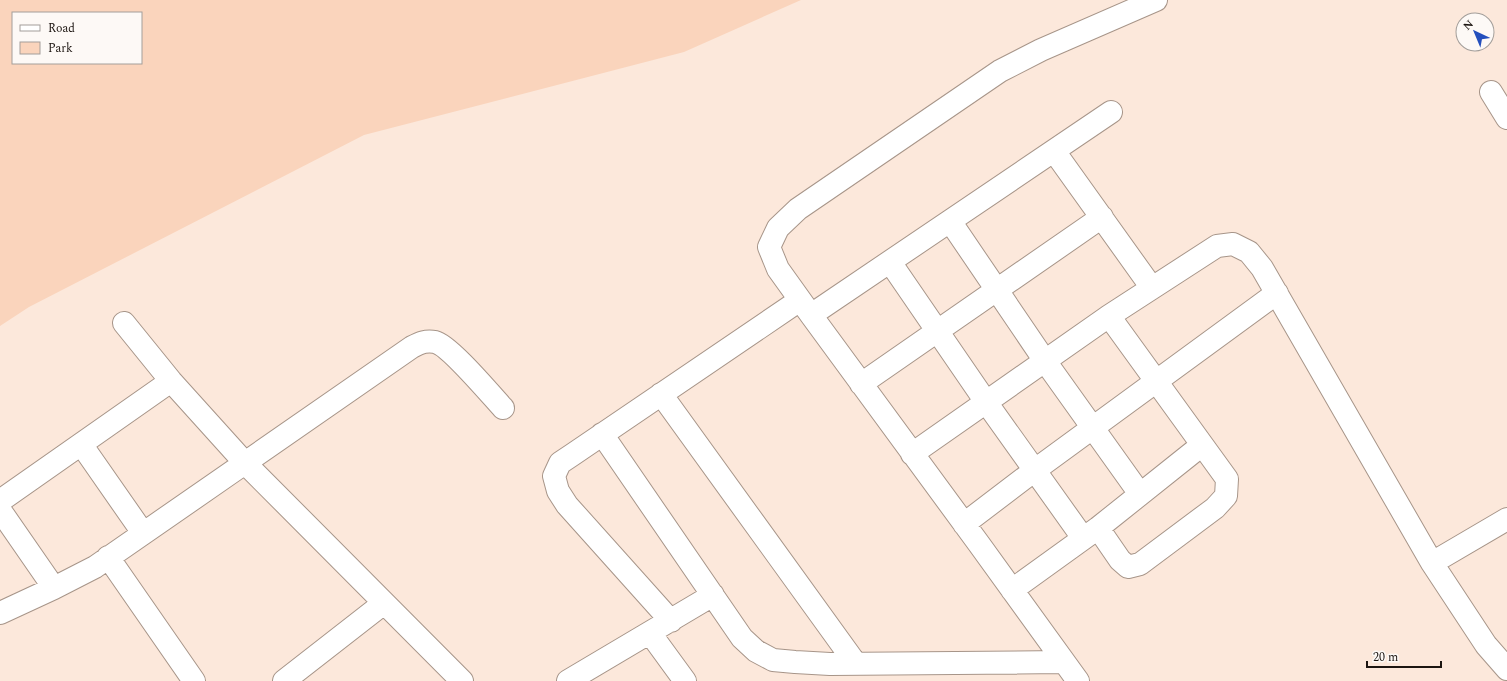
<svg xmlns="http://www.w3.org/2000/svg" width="1507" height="681" font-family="Spectral,serif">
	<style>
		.green { fill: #fad4bc; fill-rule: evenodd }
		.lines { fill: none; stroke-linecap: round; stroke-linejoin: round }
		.minor-casing { stroke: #a79589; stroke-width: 24 }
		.minor { stroke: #fff; stroke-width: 22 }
	</style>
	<rect width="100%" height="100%" fill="#fce8db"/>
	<!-- green -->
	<path class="green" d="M0,0H801L684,52L364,135L29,307L0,326ZM13,13H141V63H13Z"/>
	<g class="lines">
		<!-- minor casing -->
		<g class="minor-casing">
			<path id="minor" d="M1491,92L1507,118
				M1054,151L1152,288
				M950,221L1045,361L1140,494
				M890,262L986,402L1083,538
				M811,315L1111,112
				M124,323L171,381L245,463L462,681
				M861,384L1102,217
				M661,394L856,664
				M602,434L742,638L756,651L773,660L795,662L830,664L1064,662
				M81,444L143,533
				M912,454L1109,316L1217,246L1233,244L1249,252L1262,268L1432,563L1486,645L1507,669
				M0,501L171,381
				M0,510L54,588
				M964,524L1035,470L1277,293
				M1098,528L1120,560L1128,567L1140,564L1215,508L1226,496L1227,479L1109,316
				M108,557L194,681
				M1432,563L1507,519
				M1012,590L1098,528L1202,445
				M0,613L54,588L95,567L412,347C420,343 426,340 435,342C449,345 491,395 503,408
				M671,621L567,505L558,491L554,476L560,463L572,455L800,300
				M650,633L685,681
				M284,681L384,603
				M568,681L713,595
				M1078,681L979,544L811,315L778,269L769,247L778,228L798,209L1000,71L1041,50L1156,0"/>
		</g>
		<!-- minor -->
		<use href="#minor" class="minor"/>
	</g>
	<!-- legend -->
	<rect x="12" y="12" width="130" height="52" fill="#fdf9f6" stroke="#a39e9a"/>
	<rect x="20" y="25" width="20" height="6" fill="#ffffff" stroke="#a39e9a"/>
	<text x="48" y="32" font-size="12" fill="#1c1511">Road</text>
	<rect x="20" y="42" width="20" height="12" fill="#fad4bc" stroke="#a39e9a"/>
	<text x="48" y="52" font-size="12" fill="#1c1511">Park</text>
	<!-- north arrow -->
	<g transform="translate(1475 32) rotate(316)"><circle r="19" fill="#fdf9f6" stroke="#a39e9a"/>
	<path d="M0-3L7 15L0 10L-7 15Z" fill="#244fbd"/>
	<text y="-6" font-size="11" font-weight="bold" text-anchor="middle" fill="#1c1511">N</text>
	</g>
	<!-- scale -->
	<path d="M1367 661v6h74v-6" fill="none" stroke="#1c1511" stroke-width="2"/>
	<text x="1373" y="661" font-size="12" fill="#1c1511" stroke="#fdf9f6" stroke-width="3" paint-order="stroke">20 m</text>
</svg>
